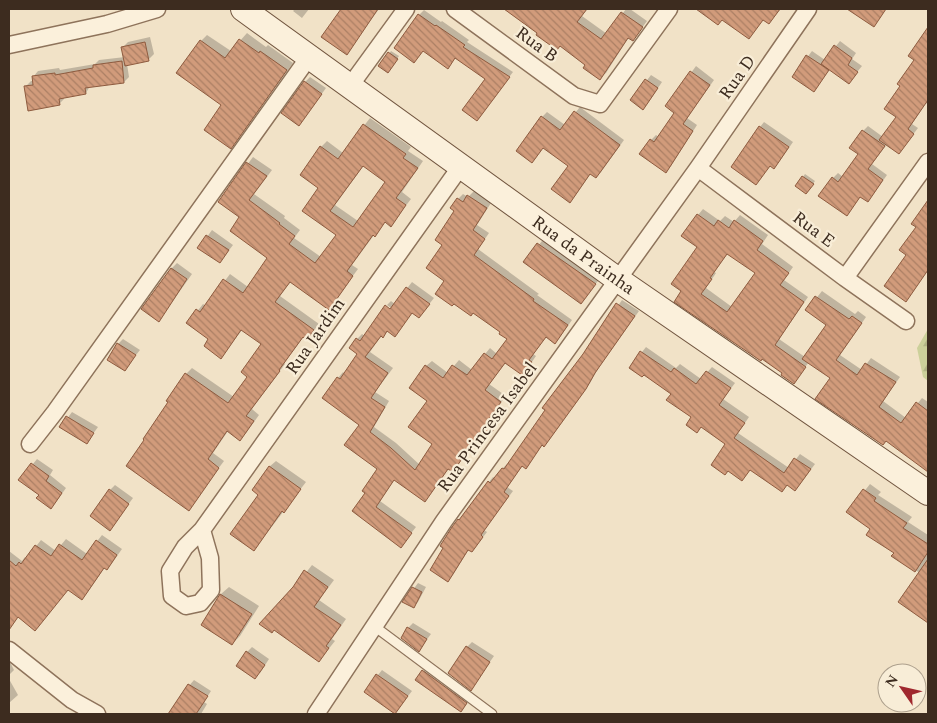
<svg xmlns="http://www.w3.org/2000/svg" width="937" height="723" font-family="Spectral,serif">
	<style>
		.forest { fill: url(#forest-firs) }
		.shadow { fill: #0003; fill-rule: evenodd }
		.building { fill: url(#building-back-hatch); stroke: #8e5b3f; fill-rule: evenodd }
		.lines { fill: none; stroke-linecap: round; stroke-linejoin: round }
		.lane-casing { stroke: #8e735b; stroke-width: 11 }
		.street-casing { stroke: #8e735b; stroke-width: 19 }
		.secondary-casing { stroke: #70543e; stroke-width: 26 }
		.lane { stroke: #fbf0db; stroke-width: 9 }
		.street { stroke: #fbf0db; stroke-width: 16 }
		.secondary { stroke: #fbf0db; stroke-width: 24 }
		.labels { text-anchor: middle; stroke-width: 4.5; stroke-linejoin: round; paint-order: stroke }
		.street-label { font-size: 18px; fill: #3d2c1f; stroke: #f8edd7 }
	</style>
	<defs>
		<pattern id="forest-firs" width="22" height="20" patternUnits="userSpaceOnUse" patternTransform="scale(1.25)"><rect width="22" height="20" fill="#ccd09a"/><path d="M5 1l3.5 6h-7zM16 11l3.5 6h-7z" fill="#b0b384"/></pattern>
		<pattern id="building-back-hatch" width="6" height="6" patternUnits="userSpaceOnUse" patternTransform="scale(1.25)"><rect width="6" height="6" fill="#d19b7b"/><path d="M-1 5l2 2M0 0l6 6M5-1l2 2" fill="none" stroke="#ab7f64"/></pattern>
	</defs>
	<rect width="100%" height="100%" fill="#f1e2c7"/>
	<!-- forest -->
	<path class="forest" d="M928,329V381L923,377L917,348Z"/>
	<!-- shadow -->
	<path class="shadow" d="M295,9H309L302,18L293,11Z
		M344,9H379L346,53L323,37Z
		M506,9H587L582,16L607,34L626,9H630L647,21L633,40L629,37L606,73L600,78L587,64Z
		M702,9H781L769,23L764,19L749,37L723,19L700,10Z
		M424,10L441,22L442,21L469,40L467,42L513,72L477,119L486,79L456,57L448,67L424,50L414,61L419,15Z
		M928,32V105L926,103L912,124L918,128L899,153L887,144L872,164L887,175L872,196H861L847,214L833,178L838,173L843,177L860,154L863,131L868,126L883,137L897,117L902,86Z
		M247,33L266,47L268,45L293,63L237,141L231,147L223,105L201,41L207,35L231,51Z
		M150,37L154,54L149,59L127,64L129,77L124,82L90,86L86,93L64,96V99L59,104L25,87L31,81H34L33,77L38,71L59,68L60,70L95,64L99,60L125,57L123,47L128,42Z
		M840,41L856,53L852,59L862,66L849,82L830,69L818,85L793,76L812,51L825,60Z
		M391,51L399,56L390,70L380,66Z
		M696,66L714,80L687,118L697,125L671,166L666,171L651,140L656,135L659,137L676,112L667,106Z
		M651,75L662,82L648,103L632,100Z
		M310,77L326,88L303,120L305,82Z
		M580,107L624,140L601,172L596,177L591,173L575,196L569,166L542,117L547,112L565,125Z
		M370,118L411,147L408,151L423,161L402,192L411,199L391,225L386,221L374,235L352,265L358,269L329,308L291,281L280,296L319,324L307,339L304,336L284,363L285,364L252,409L259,415L246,433L240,439L228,431L213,453L224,461L188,509L170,402L186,374L192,368L234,397L249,377L262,344L242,330L221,357L210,339L188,323L203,304L206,306L230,274L248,287L269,258L241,217L220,201L253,157L272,170L254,194L285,216L284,218L300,230L294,238L321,257L337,234L320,187L321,147L327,141L343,153ZM364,165L387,181L358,221L335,205Z
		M764,122L793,142L779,162L774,167L771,165L756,183L760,127Z
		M805,174L815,181L808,191L797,186Z
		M474,191L491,203L477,225L489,233L478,249L539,294L537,295L572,320L560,337L547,336L533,354L536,356L527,369L506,362L489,384L506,396L490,417L498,423L481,444L475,440L458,465L453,471L449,468L424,501L395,479L380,501L416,527L401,546L367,492L379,469L360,425L323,398L338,378L343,372L345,374L359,354L351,348L357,339L362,334L365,336L396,312L387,305L391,301L395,304L412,282L434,298L419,317L413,312L395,335L388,331L383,336L382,335L370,352L393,368L375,392L389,401L374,427L396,443L420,465L434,444L426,366L432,361L448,373L459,360L472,370L490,348L497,354L508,339L446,281L444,245L458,199L463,194L468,197Z
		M927,205L928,270L910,295L908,255L917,226Z
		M703,209L720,221L725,216L734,222L740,215L768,235L762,244L793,267L784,280L808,297L779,339L805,357L828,324L807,310L822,291L855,314L858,311L866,317L840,355L862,370L871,358L900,377L883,401L906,418L922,398L928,402V470L887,440L832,378L809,362L794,382L683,291L699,247L698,215ZM728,253L756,273L732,307L706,288L716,273L714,272Z
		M212,230L233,245L220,262L199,248Z
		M546,236L602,276L581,302L525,262Z
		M177,263L192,274L163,315L172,268Z
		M622,300L639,311L599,367L590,383L549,440L543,444L530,462L523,465L507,487L513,491L484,530L487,532L476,546L469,549L453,575L448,580L445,548L453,527L493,477L495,478L503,468L507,464L509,465Z
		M123,339L140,350L124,370L118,344Z
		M646,347L676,368L680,364L701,379L712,367L735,383L723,399L749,417L738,433L789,468L800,454L815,464L800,484L795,489L788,484L782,490L751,469L742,479L729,470L725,474L727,444L702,426L673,394L644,373L630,367Z
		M72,412L98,427L87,442L61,427Z
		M37,459L53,470L50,475L66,488L56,502L40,494L20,480Z
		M276,461L306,482L254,550L269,467Z
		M870,484L881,492L878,495L912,517L908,522L928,535V622L900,602L920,573L893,556L895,552L872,529L848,512Z
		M115,485L133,498L114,524L110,490Z
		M102,535L122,549L112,563L107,569L105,567L87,593L69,589L19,616L11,625L9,624V551L22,561L25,557L26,559L41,540L56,551L66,539L87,554Z
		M312,565L334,580L319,600L346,619L332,639L335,641L319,661L294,588Z
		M418,583L426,587L418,602L413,607L404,602Z
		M229,587L259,606L240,636L232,644L202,624L221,594Z
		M413,623L431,634L419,650L408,628Z
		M472,642L494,656L471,689L467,647Z
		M252,647L269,659L260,673L247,652Z
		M9,660L14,670L9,675Z
		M428,666L471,697L466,705L417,679Z
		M382,670L412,691L395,713L365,691Z
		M9,679L18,695L9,703Z
		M194,680L211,691L204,702L207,704L201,714H169L181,695Z"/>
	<!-- building -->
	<path class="building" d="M341,9H378L347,55L321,37Z
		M504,9H587L577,22L601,39L621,12L643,27L633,41L628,38L600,80L583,68L585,65L560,46L557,50L536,35L537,33Z
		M696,9H780L769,24L763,20L749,39L722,20L718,25Z
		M847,9H886L874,27Z
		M418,14L435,26L436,25L465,45L463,47L510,77L477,121L462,110L485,79L455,58L448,69L423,51L414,63L394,48Z
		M928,27V100L908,129L914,134L899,154L879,140L896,117L884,109L900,86L897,84L914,60L908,56Z
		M239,39L259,53L260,51L287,70L231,149L204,130L221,105L176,73L200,40L225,58Z
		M145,42L149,61L125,66L121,47Z
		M834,45L852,58L848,65L858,72L849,84L821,64Z
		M388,52L398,59L388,73L378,66Z
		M806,55L829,70L814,92L792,77Z
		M122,61L124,83L85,88L86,94L59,99L60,105L28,111L24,86L33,85L32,76L55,73V75L93,68V65Z
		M690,71L710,85L683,124L693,131L666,173L639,154L650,139L654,142L674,113L665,106Z
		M645,79L658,88L643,110L630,100Z
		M304,81L322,94L299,126L281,113Z
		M574,111L620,145L596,178L590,174L570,203L551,189L568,166L543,148L532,163L516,151L541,116L560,130Z
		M363,124L406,154L403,158L418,168L396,198L406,205L391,227L385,222L375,237L373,235L347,271L353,276L329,310L290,282L275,302L314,330L307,340L303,337L279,370L280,371L246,416L254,421L240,441L227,431L208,459L219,468L189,511L126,466L144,440L143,439L168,402L166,401L185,373L228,403L247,377L241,372L261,344L241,330L221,359L204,346L208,339L186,323L196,309L200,312L223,279L243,293L267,258L230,231L239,217L218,202L246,162L267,176L249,200L280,223L279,224L295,236L289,244L315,263L336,235L302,211L318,188L300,175L320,146L338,159ZM363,166L385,182L353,227L330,211Z
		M759,126L789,147L774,169L770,166L756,185L731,167Z
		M862,130L885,146L868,169L883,180L868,202L860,197L847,216L818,196L832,177L838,182L858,154L849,148Z
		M802,176L814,184L806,194L795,186Z
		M467,195L487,208L473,230L485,239L474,255L534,299L533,301L568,325L555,344L546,337L529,360L532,362L522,375L505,363L485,390L501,402L486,423L494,429L481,446L474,441L453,472L448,469L425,502L394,480L376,507L412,533L401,548L352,511L365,493L362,491L377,469L344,445L359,425L322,398L337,377L340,379L357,354L349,348L356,338L360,341L385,305L390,309L406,287L430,304L419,318L412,313L395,337L387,331L383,338L381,336L365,357L388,373L371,398L385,407L370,432L391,448L415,470L432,444L408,427L427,401L409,388L425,365L443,378L452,365L467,375L484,353L492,359L507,339L499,334L500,332L473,313L471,316L454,304L452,306L435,294L444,281L426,268L442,245L435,240L454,211L450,208L457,198L463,202Z
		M928,200V270L906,302L884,286L906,255L899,250L916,227L911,224Z
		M697,214L714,226L718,220L729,228L734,220L763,241L757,250L789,273L780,285L804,302L775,345L806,367L794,384L781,375L782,373L762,359L761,361L674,302L681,291L671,284L697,247L681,236ZM727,254L755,273L727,312L701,294L712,279L710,278Z
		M206,235L229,250L220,263L197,248Z
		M537,243L596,284L581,304L523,262Z
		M171,268L187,279L159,322L141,309Z
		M815,296L849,319L852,316L862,323L836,360L857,375L865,363L896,382L879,407L901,423L916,402L928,411V472L886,441L883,445L815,399L830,378L802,359L826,325L805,310Z
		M616,303L635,316L595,373L586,389L544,447L542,445L526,469L522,466L504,492L509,496L481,535L483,537L472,552L468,550L448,582L430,570L443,548L440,546L452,527L458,519L459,520L488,481L490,483L502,468L504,469L545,410L542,408L583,354Z
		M117,343L136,355L125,371L107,360Z
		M640,351L671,372L674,368L696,384L706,371L731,388L719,405L745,423L734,438L784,473L794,458L811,469L795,491L787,485L782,492L750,470L742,481L728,471L725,475L711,465L725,444L701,427L697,433L686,425L691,417L666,400L671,394L644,375L642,377L629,368Z
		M66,416L94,433L87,444L59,427Z
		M31,463L49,476L46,481L62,493L51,509L36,498L39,495L18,480Z
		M269,466L301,489L284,513L282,511L254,551L230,534L258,495L252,490Z
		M109,489L129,504L110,531L90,516Z
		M863,489L876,498L874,501L907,523L903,528L928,544V552L915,572L891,556L894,553L866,535L870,529L846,512Z
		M96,540L117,555L107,570L104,568L82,600L68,590L35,631L18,617L9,630V560L16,566L19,562L21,564L35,545L51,556L59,544L82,560Z
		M928,559V623L898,602Z
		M304,570L328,587L314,607L341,625L326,646L329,648L319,662L274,630L272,633L259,624L293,587Z
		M412,587L422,592L414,608L402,602Z
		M220,594L252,614L232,645L201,625Z
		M407,627L427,639L419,652L401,638Z
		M466,646L490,662L471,691L448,673Z
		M246,651L265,665L255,679L236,666Z
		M422,670L467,703L461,712L415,680Z
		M376,674L408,696L395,714L364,692Z
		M188,684L208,696L196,714H168Z"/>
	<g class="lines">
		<!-- lane casing -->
		<g class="lane-casing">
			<path id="lane" d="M374,626L492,714"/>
		</g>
		<!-- street casing -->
		<g class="street-casing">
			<path id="street" d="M455,9L574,96L600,104L669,9
				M9,45L107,24L157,9
				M350,86L406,9
				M698,168L845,278L906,321
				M845,278L928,162
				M30,444L55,412L309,57
				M202,530L210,558L211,590L200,603L186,606L172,596L170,571L185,547L202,530L461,166
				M9,650L72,700L97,714
				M316,714L444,521L698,168L808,9"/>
		</g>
		<!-- secondary casing -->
		<g class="secondary-casing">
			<g id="secondary">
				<path id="s1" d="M243,9L617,279L928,493"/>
			</g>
		</g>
		<!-- lane -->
		<use href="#lane" class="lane"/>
		<!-- street -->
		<use href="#street" class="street"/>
		<!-- secondary -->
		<use href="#secondary" class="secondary"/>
	</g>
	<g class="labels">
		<!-- street labels -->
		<g class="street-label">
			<text transform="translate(537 44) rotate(36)" y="6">Rua B</text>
			<text transform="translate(737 77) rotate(-55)" y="6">Rua D</text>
			<text transform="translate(814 229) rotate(37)" y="6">Rua E</text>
			<text dy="6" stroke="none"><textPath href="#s1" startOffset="420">Rua da Prainha</textPath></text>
			<text transform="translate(315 336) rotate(-55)" y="6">Rua Jardim</text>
			<text transform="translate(487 427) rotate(-54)" y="6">Rua Princesa Isabel</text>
		</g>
	</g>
	<!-- border -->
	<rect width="937" height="723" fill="none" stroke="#3d2c1f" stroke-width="20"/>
	<!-- north arrow -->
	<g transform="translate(902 688) rotate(304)"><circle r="24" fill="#f8edd7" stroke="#ada08d"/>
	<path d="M0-4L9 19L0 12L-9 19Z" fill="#a0282e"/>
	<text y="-8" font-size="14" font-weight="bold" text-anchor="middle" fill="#3d2c1f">N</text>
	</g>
</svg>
